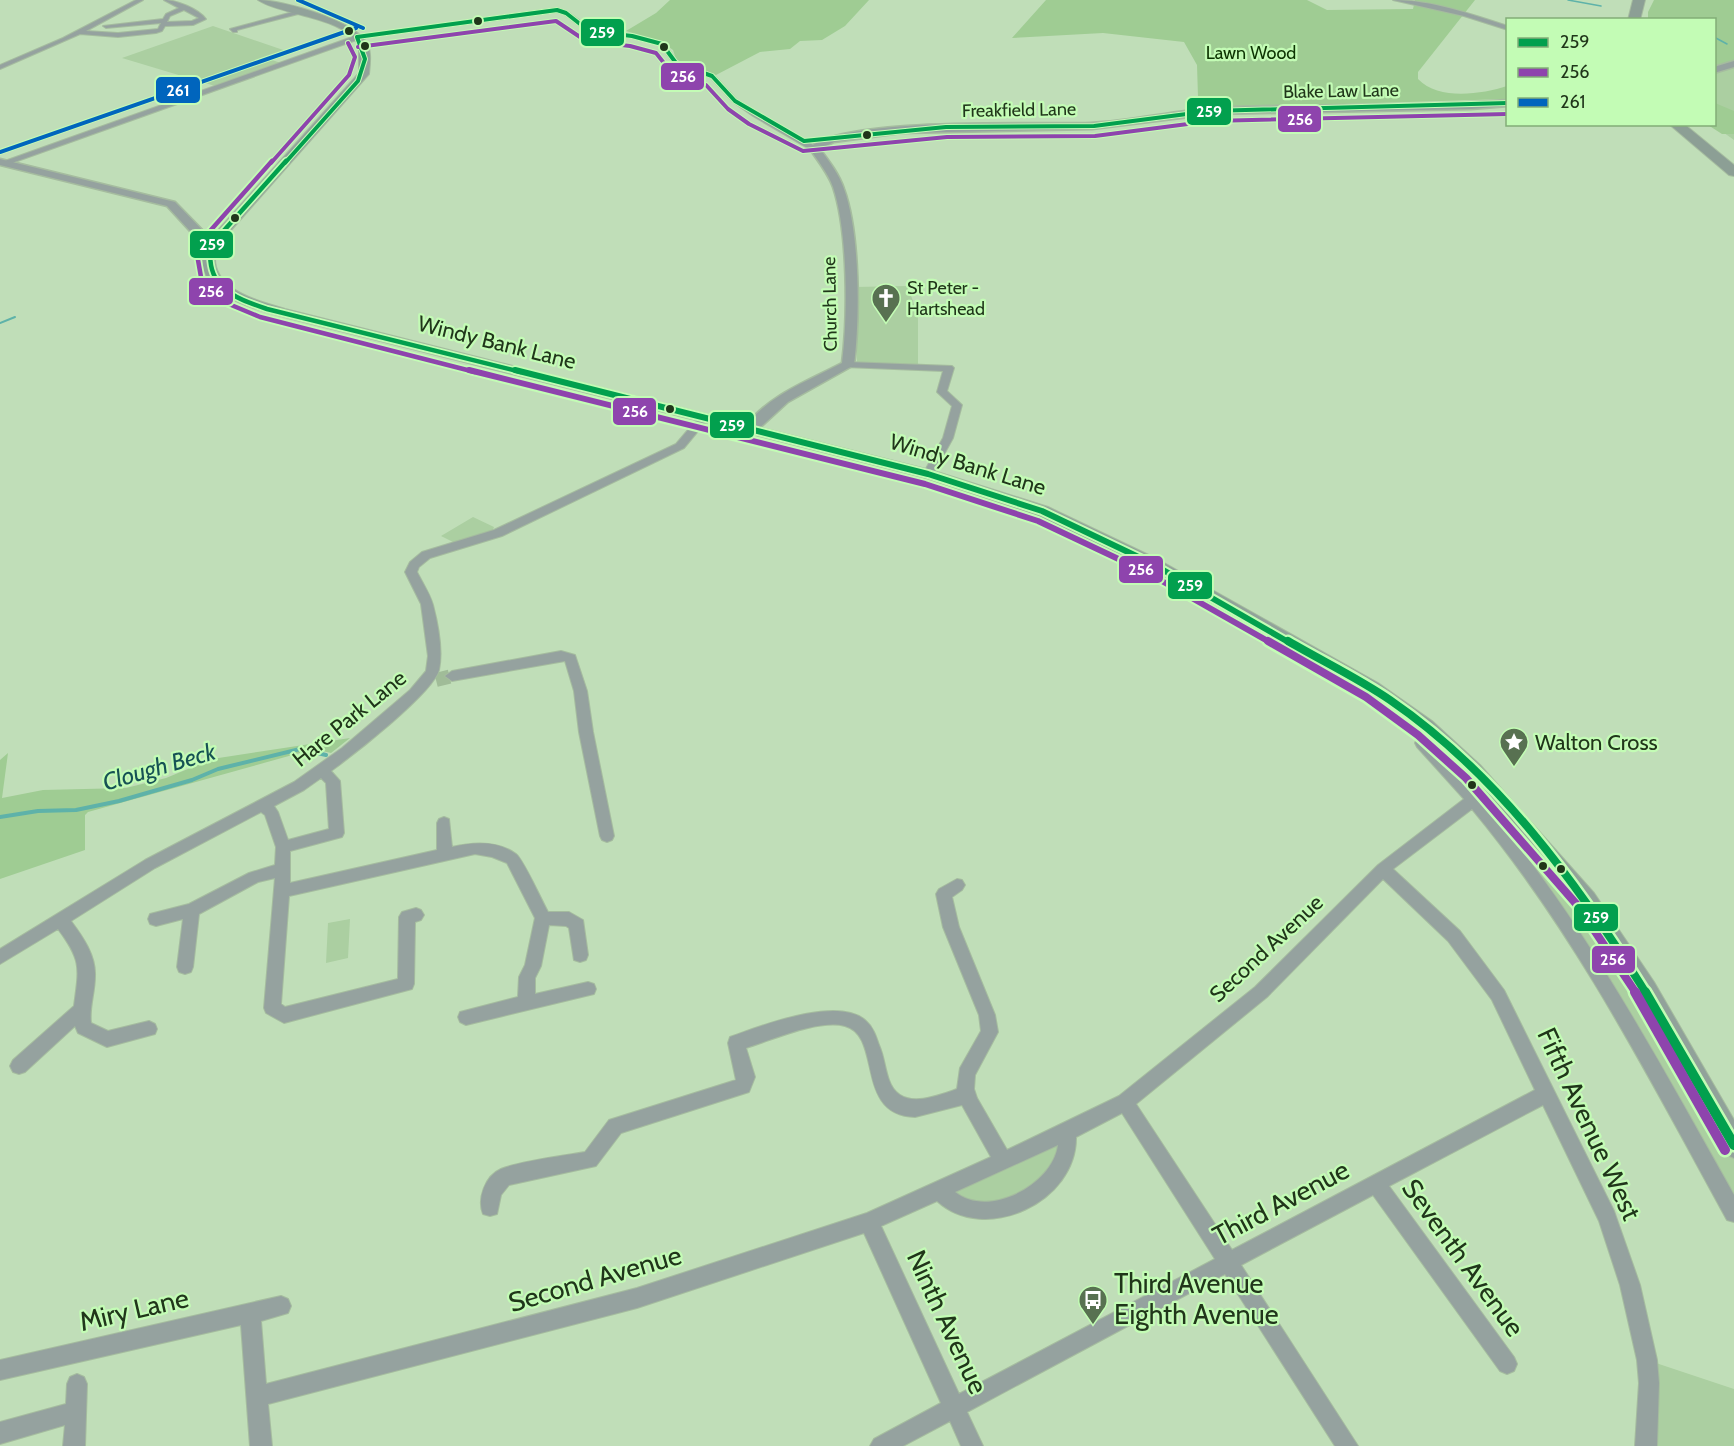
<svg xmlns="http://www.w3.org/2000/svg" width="1734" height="1446" font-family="Cabin,sans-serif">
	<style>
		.green { fill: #abcfa1 }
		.forest { fill: #9fcc93 }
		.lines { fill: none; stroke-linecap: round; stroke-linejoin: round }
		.stream-far2 { stroke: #5eb2a9; stroke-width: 1.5 }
		.stream-far1 { stroke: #5eb2a9; stroke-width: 2 }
		.stream { stroke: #5eb2a9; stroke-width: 4 }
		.minor-tunnel { stroke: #a0bc98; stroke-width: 14; stroke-dasharray: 14 8; stroke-linecap: butt }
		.minor-casing { stroke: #a5bc9f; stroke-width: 2 }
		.tertiary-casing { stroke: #a5bc9f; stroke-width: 3 }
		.secondary-casing { stroke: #a5bc9f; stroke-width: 2 }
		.motorway-casing { stroke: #a5bc9f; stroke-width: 2 }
		.minor { fill: #95a29f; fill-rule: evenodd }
		.tertiary { fill: #95a29f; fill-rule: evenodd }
		.secondary { fill: #91a29a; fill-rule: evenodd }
		.motorway { fill: #8c9f95; fill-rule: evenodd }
		.bus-1-far4-casing { stroke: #c3fcb5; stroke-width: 6 }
		.bus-1-far3-casing { stroke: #c3fcb5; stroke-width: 8 }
		.bus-1-far2-casing { stroke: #c3fcb5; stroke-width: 10 }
		.bus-1-far1-casing { stroke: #c3fcb5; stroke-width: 13 }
		.bus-1-casing { stroke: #c3fcb5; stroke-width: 15 }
		.bus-2-far4-casing { stroke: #c3fcb5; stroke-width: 6 }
		.bus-2-far3-casing { stroke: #c3fcb5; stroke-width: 8 }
		.bus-2-far2-casing { stroke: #c3fcb5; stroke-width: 10 }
		.bus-2-far1-casing { stroke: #c3fcb5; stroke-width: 13 }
		.bus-2-casing { stroke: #c3fcb5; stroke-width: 15 }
		.bus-3-casing { stroke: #c3fcb5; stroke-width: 6 }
		.bus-1-far4 { stroke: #02a04e; stroke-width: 4 }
		.bus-1-far3 { stroke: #02a04e; stroke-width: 4.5 }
		.bus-1-far2 { stroke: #02a04e; stroke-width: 6 }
		.bus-1-far1 { stroke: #02a04e; stroke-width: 8 }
		.bus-1 { stroke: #02a04e; stroke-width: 10 }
		.bus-2-far4 { stroke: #8e44ad; stroke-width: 4 }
		.bus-2-far3 { stroke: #8e44ad; stroke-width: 4.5 }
		.bus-2-far2 { stroke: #8e44ad; stroke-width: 6 }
		.bus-2-far1 { stroke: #8e44ad; stroke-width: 8 }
		.bus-2 { stroke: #8e44ad; stroke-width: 10 }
		.bus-3 { stroke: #0065bd; stroke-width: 4 }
		.bus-dot { fill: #20361a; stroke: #c3fcb5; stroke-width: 2 }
		.labels { text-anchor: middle; stroke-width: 4.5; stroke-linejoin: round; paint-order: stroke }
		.far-park-label { font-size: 18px; fill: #0c3301; stroke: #c3fcb5 }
		.far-street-label { font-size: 18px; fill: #20361a; stroke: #c3fcb5 }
		.far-poi-label { font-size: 18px; fill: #20361a; stroke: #c3fcb5; text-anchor: start }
		.street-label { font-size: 22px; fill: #20361a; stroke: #c3fcb5 }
		.poi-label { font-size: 22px; fill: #20361a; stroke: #c3fcb5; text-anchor: start }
		.water-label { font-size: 24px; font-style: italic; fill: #165254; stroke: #c3fcb5 }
		.near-street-label { font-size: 27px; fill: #20361a; stroke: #c3fcb5 }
		.near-poi-label { font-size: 27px; fill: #20361a; stroke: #c3fcb5; text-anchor: start }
		.line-badge { stroke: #c3fcb5; stroke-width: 2 }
		.badge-label { font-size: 16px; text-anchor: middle; font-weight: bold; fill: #fff }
	</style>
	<rect width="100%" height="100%" fill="#c0deb8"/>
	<!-- green -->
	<path class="green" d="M213,26L292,53L272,60L281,63L215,86L122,58Z
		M1734,64V140L1713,125L1715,70Z
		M908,286L918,317V365L857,363L854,287Z
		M473,517L494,527L493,530L455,543L441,536Z
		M1489,788L1539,842L1734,1145V1213L1601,978L1473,798Z
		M350,919L348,958L326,963L328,923Z
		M1067,1132L1049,1181L992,1210L939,1190Z
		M1647,1360L1734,1389V1446H1646Z"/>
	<!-- forest -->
	<path class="forest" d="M670,0H869L845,26L822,40L800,41L790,49L760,52L716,75L686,65L676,59L673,50L662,42L626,31L656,13Z
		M1046,0H1307L1327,10L1413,9L1415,0H1475L1418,72V79C1439,101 1482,94 1507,86V99L1208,108L1198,97L1197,65L1184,42L1103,33L1012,38Z
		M1654,0H1734V62L1715,68L1714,20H1648V12Z
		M1715,103L1734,111V134H1722L1708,125L1714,124Z
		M350,738L331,753L314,749L88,812L85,815V850L0,879V760L8,753L2,798L43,790L126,788L166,778L212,759Z"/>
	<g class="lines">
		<!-- stream-far2 -->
		<path class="stream-far2" d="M1568,0L1601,6
			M1714,37L1727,44"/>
		<!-- stream-far1 -->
		<path class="stream-far1" d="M0,323L15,317"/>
		<!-- stream -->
		<path class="stream" d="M0,817L38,811L76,810L119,801L192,780L218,769L300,749L326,755"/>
		<!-- minor-tunnel -->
		<path class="minor-tunnel" d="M436,680L452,676"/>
		<!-- minor casing -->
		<g class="minor-casing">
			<path id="minor" d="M136,0H143L86,31L118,33L158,29L161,23L106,28L103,26L163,19L166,14L179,8L164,0C177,0 198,9 206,19L193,25L165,26L162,31L156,33L118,37L80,34L0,69V65L63,38ZM184,10L199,18L192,21L167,22L170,16Z
				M1393,0C1431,0 1471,14 1508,26V30L1464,16Z
				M557,8L568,12L591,29L632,34L664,43L678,62L714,75L737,100L818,148L811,150L753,116L733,102L710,77L674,64L660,45L632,38L587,32L564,14L557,12L362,38L9,164L2,162L355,36Z
				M300,10L302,13L237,30V32H233L230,29Z
				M848,362L952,366L954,368L947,391L962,405L953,438L932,476H924L923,474L943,438L952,406L937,392L943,371L845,367V363Z
				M703,416L708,419L684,448L502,536L430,558L419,567L417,572C422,582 430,594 433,605C438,624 443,651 439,670C433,693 353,755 331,771L340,781L344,833L342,837L290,851V883L437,850V823L439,819L444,817L449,819L452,847C473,842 497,840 516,854C523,859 542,901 548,912H569L583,920L588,955L586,960L580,962L574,960L569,928L566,926L549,925L541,966L535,978V994L588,982L594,984L596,989L594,994L466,1025L460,1022L458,1017L460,1012L518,997L519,977L525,965L535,918L507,863L492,857L475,854L289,896L281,1004L285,1007L398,979L399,917L402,912L416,908L421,910L424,915L421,920L415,922L414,984L412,989L284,1023L266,1013L264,1008L275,878L258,882L199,914L193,967L191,972L185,974L179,972L177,967L183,919L156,926L150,924L148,919L150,914L189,904L249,873L275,865L276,847L265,815L261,812L155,868L71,921C83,937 96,956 95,976C95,993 89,1007 91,1023L108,1031L149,1021L155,1024L157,1029L155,1034L107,1047L78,1033L75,1026L25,1072L19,1074L13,1072L10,1066L13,1060L74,1006C79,968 82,961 58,929L0,964V949L145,860L294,782L342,748L410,690L426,671L428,656L421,604L405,572L410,562L422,552L494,530L676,444L699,417ZM321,778L326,783L329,829L288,840L278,812L274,806L304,790Z
				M561,651L575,655L587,691L593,732L614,836L612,840L607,842L602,840L600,836L579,732L574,691L565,661L452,681L445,676L452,671Z
				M1422,738L1427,739L1474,792L1484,784H1494L1496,788L1482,801C1584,921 1657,1058 1734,1195V1222L1727,1220C1649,1078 1576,934 1472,809L1393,869L1460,931L1504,990L1614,1211L1640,1285L1657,1360L1659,1383L1657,1446H1635L1639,1383L1637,1360L1620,1285L1599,1221L1543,1105L1389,1186L1514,1357L1517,1364L1514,1371L1507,1374L1500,1371L1373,1195L1241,1265L1358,1446H1335L1225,1274L967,1412L983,1446H961L950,1421L903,1446H870L874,1439L941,1403L864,1233L637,1308L268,1404L272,1446H250L241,1325L0,1380V1360L281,1296L288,1299L291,1306L288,1313L261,1321L266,1384L637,1288L867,1213L991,1157L962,1105L915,1117C854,1115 883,1036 845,1026C818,1019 772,1040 746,1048L755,1077L749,1092L621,1133L596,1166L509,1185L501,1195L497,1214L490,1216L483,1214C477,1199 485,1176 501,1169C520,1161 563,1156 585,1152L609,1120L736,1080L728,1043L730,1037C761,1026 839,995 866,1021C873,1027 876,1036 879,1045C884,1056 885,1069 889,1080C900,1111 934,1097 957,1089L960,1068L981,1031L979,1015L943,927L936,894L939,889L957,879L962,880L965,885L962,890L952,897L959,927L995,1015L998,1032L975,1075L974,1089L977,1098L1007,1150L1119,1096L1255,987L1378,865L1464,799L1417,747L1415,743L1417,739ZM1383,879L1448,941L1492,1000L1535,1090L1232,1250L1136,1104L1267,997ZM1122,1113L1215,1259L959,1394L881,1226L937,1201C985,1245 1077,1202 1076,1137ZM1058,1145C1053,1185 988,1219 955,1192Z
				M77,1374L84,1377L87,1384L85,1446H63L65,1425L0,1444V1422L66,1404L67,1384L70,1377Z"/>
		</g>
		<!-- tertiary casing -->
		<g class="tertiary-casing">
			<path id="tertiary" d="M1734,61V67L1714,73V67Z
				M1508,100V106L1471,109L1213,114L1092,129L901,133L834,142L820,149C829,161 839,174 844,189C860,233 860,318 854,365L788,402L755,432H745L743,429C768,395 806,382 842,363C848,317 848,231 833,187C828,173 818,161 809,148C844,116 1037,125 1091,123C1132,121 1172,111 1213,108C1311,103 1409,108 1508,100Z
				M0,159L175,202L217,245L211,248L201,243L167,206L0,165Z"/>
		</g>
		<!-- secondary casing -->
		<g class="secondary-casing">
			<path id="secondary" d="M258,0C282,0 353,20 366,42C372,51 370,63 369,74L217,246C204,288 255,300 285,309L934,471L1048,507L1157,559L1378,683L1432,721L1480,765L1594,893L1654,982L1734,1120V1158L1725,1154C1632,986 1542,821 1383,705L1145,567L1036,515L922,477L293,319C259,310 188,296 205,245L359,73V46C346,17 282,16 258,0Z"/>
		</g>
		<!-- motorway casing -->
		<g class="motorway-casing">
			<path id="motorway" d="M1633,0H1645L1640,20H1628Z
				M1669,124H1684L1734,165V176L1729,175Z"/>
		</g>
		<!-- minor -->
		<use href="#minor" class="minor"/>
		<!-- tertiary -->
		<use href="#tertiary" class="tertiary"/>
		<!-- secondary -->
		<use href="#secondary" class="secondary"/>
		<!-- motorway -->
		<use href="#motorway" class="motorway"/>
		<!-- bus-1-far4 casing -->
		<g class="bus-1-far4-casing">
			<path id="bus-1-far4" d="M357,37L557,10L566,13L589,31L632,36L662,44L676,63L712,76L735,101L804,141L946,127L1094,126L1210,111L1508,103
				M285,163L358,81L365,59L357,37"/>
		</g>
		<!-- bus-1-far3 casing -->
		<g class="bus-1-far3-casing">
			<path id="bus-1-far3" d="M286,161L211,245C205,287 232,297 267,309L521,372"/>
		</g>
		<!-- bus-1-far2 casing -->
		<g class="bus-1-far2-casing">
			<path id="bus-1-far2" d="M515,370L928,474L1042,511L1151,563L1290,643"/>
		</g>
		<!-- bus-1-far1 casing -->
		<g class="bus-1-far1-casing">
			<path id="bus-1-far1" d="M1288,641C1322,661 1358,678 1390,700C1498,774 1578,884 1646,993"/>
		</g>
		<!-- bus-1 casing -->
		<g class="bus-1-casing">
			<path id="bus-1" d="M1645,992L1734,1145"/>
		</g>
		<!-- bus-2-far4 casing -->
		<g class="bus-2-far4-casing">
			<path id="bus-2-far4" d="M358,47L556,21L586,41L630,46L656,53L671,72L706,85L728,109L749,124L803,151L947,137L1095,136L1211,121L1508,114
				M271,163L349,75L355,57L348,43"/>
		</g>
		<!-- bus-2-far3 casing -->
		<g class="bus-2-far3-casing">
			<path id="bus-2-far3" d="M272,161L202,240L198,260L201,277L211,291L224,302L260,317L475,372"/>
		</g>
		<!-- bus-2-far2 casing -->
		<g class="bus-2-far2-casing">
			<path id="bus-2-far2" d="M469,370L925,484L1038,521L1146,572L1271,643"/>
		</g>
		<!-- bus-2-far1 casing -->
		<g class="bus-2-far1-casing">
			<path id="bus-2-far1" d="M1268,641L1366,697L1418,735L1466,778L1578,906L1636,993"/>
		</g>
		<!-- bus-2 casing -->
		<g class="bus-2-casing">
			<path id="bus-2" d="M1635,992L1725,1150"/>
		</g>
		<!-- bus-3 casing -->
		<g class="bus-3-casing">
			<path id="bus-3" d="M298,0L363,28
				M0,152L356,28"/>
		</g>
		<!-- bus-1-far4 -->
		<use href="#bus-1-far4" class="bus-1-far4"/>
		<!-- bus-1-far3 -->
		<use href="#bus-1-far3" class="bus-1-far3"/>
		<!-- bus-1-far2 -->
		<use href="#bus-1-far2" class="bus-1-far2"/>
		<!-- bus-1-far1 -->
		<use href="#bus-1-far1" class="bus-1-far1"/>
		<!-- bus-1 -->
		<use href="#bus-1" class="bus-1"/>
		<!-- bus-2-far4 -->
		<use href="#bus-2-far4" class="bus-2-far4"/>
		<!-- bus-2-far3 -->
		<use href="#bus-2-far3" class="bus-2-far3"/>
		<!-- bus-2-far2 -->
		<use href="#bus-2-far2" class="bus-2-far2"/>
		<!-- bus-2-far1 -->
		<use href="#bus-2-far1" class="bus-2-far1"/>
		<!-- bus-2 -->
		<use href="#bus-2" class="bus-2"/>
		<!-- bus-3 -->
		<use href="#bus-3" class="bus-3"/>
	</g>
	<!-- icons -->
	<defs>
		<g id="church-pin" transform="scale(1.5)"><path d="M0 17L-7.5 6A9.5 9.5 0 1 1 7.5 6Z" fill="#587151" stroke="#c3fcb5"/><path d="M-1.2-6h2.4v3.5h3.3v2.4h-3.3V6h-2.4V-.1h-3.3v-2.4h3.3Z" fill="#fff"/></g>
		<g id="sight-pin" transform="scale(1.5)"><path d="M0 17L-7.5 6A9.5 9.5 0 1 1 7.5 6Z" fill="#587151" stroke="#c3fcb5"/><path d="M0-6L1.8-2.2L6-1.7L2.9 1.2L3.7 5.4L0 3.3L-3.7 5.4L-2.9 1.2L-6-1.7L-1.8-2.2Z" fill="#fff"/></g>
		<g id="bus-pin" transform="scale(1.5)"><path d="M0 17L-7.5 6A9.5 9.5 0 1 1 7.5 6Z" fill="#587151" stroke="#c3fcb5"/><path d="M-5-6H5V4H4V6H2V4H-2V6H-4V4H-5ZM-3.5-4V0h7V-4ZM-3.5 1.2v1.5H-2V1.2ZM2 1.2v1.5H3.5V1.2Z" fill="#fff"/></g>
	</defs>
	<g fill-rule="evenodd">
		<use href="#church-pin" x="886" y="298"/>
		<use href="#sight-pin" x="1514" y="742"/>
		<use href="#bus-pin" x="1093" y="1300"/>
	</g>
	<!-- markers -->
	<g class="bus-dot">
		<circle cx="478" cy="21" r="5"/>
		<circle cx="349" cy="31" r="5"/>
		<circle cx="365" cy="46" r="5"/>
		<circle cx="664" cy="47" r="5"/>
		<circle cx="867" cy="135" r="5"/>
		<circle cx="235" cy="218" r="5"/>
		<circle cx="670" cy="409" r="5"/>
		<circle cx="1472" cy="785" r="5"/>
		<circle cx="1543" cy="866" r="5"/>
		<circle cx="1561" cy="869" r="5"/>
	</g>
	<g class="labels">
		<!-- far-park labels -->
		<g class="far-park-label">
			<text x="1251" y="59">Lawn Wood</text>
		</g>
		<!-- far-street labels -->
		<g class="far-street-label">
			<text transform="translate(1341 91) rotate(-1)" y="6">Blake Law Lane</text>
			<text transform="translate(1019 110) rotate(-1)" y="6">Freakfield Lane</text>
			<text transform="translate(830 304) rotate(-91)" y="6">Church Lane</text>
		</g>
		<!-- far-poi labels -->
		<g class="far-poi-label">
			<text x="907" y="294">St Peter -<tspan x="907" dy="21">Hartshead</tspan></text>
		</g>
		<!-- street labels -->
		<g class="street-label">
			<text transform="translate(497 342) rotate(14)" y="8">Windy Bank Lane</text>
			<text transform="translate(968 464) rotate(17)" y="8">Windy Bank Lane</text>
			<text transform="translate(349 718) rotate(-39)" y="8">Hare Park Lane</text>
			<text transform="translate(1266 948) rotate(-43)" y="8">Second Avenue</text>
		</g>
		<!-- poi labels -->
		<g class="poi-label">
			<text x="1535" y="750">Walton Cross</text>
		</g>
		<!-- water labels -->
		<g class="water-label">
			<text transform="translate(159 767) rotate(-16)" y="8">Clough Beck</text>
		</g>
		<!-- near-street labels -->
		<g class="near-street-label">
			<text transform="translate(1589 1124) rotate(65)" y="9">Fifth Avenue West</text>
			<text transform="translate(1281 1203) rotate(-28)" y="9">Third Avenue</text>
			<text transform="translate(1463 1258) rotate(54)" y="9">Seventh Avenue</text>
			<text transform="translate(595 1279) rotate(-16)" y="9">Second Avenue</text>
			<text transform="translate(134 1310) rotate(-13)" y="9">Miry Lane</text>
			<text transform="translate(947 1322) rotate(65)" y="9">Ninth Avenue</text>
		</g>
		<!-- near-poi labels -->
		<g class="near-poi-label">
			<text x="1114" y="1293">Third Avenue<tspan x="1114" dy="31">Eighth Avenue</tspan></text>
		</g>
	</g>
	<g class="line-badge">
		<rect x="580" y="18" width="45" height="29" rx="6" fill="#02a04e"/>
		<rect x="660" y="62" width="45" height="29" rx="6" fill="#8e44ad"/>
		<rect x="155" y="76" width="46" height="28" rx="6" fill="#0065bd"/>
		<rect x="1186" y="97" width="46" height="29" rx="6" fill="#02a04e"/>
		<rect x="1277" y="105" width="45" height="28" rx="6" fill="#8e44ad"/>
		<rect x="189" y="230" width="45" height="29" rx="6" fill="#02a04e"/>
		<rect x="188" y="277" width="46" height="29" rx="6" fill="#8e44ad"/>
		<rect x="612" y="397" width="45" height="29" rx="6" fill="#8e44ad"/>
		<rect x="709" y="411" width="46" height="28" rx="6" fill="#02a04e"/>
		<rect x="1118" y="555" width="46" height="29" rx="6" fill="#8e44ad"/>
		<rect x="1167" y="571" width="46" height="29" rx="6" fill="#02a04e"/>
		<rect x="1573" y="903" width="46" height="29" rx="6" fill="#02a04e"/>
		<rect x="1591" y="945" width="45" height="29" rx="6" fill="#8e44ad"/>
	</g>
	<g class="badge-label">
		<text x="602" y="38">259</text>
		<text x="683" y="82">256</text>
		<text x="178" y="96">261</text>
		<text x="1209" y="117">259</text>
		<text x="1300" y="125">256</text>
		<text x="212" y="250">259</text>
		<text x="211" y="297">256</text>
		<text x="635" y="417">256</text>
		<text x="732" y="431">259</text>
		<text x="1141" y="575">256</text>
		<text x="1190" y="591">259</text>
		<text x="1596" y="923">259</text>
		<text x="1613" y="965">256</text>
	</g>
	<!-- legend -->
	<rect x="1506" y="18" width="210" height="108" fill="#c3fcb5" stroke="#82ad77" stroke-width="1.5"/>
	<rect x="1518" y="38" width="30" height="9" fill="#02a04e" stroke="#82ad77" stroke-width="1.5"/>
	<text x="1560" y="48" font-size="18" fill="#20361a">259</text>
	<rect x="1518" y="68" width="30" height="9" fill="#8e44ad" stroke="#82ad77" stroke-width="1.5"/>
	<text x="1560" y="78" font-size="18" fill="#20361a">256</text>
	<rect x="1518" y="98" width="30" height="9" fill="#0065bd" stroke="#82ad77" stroke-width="1.5"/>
	<text x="1560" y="108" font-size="18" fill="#20361a">261</text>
</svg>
